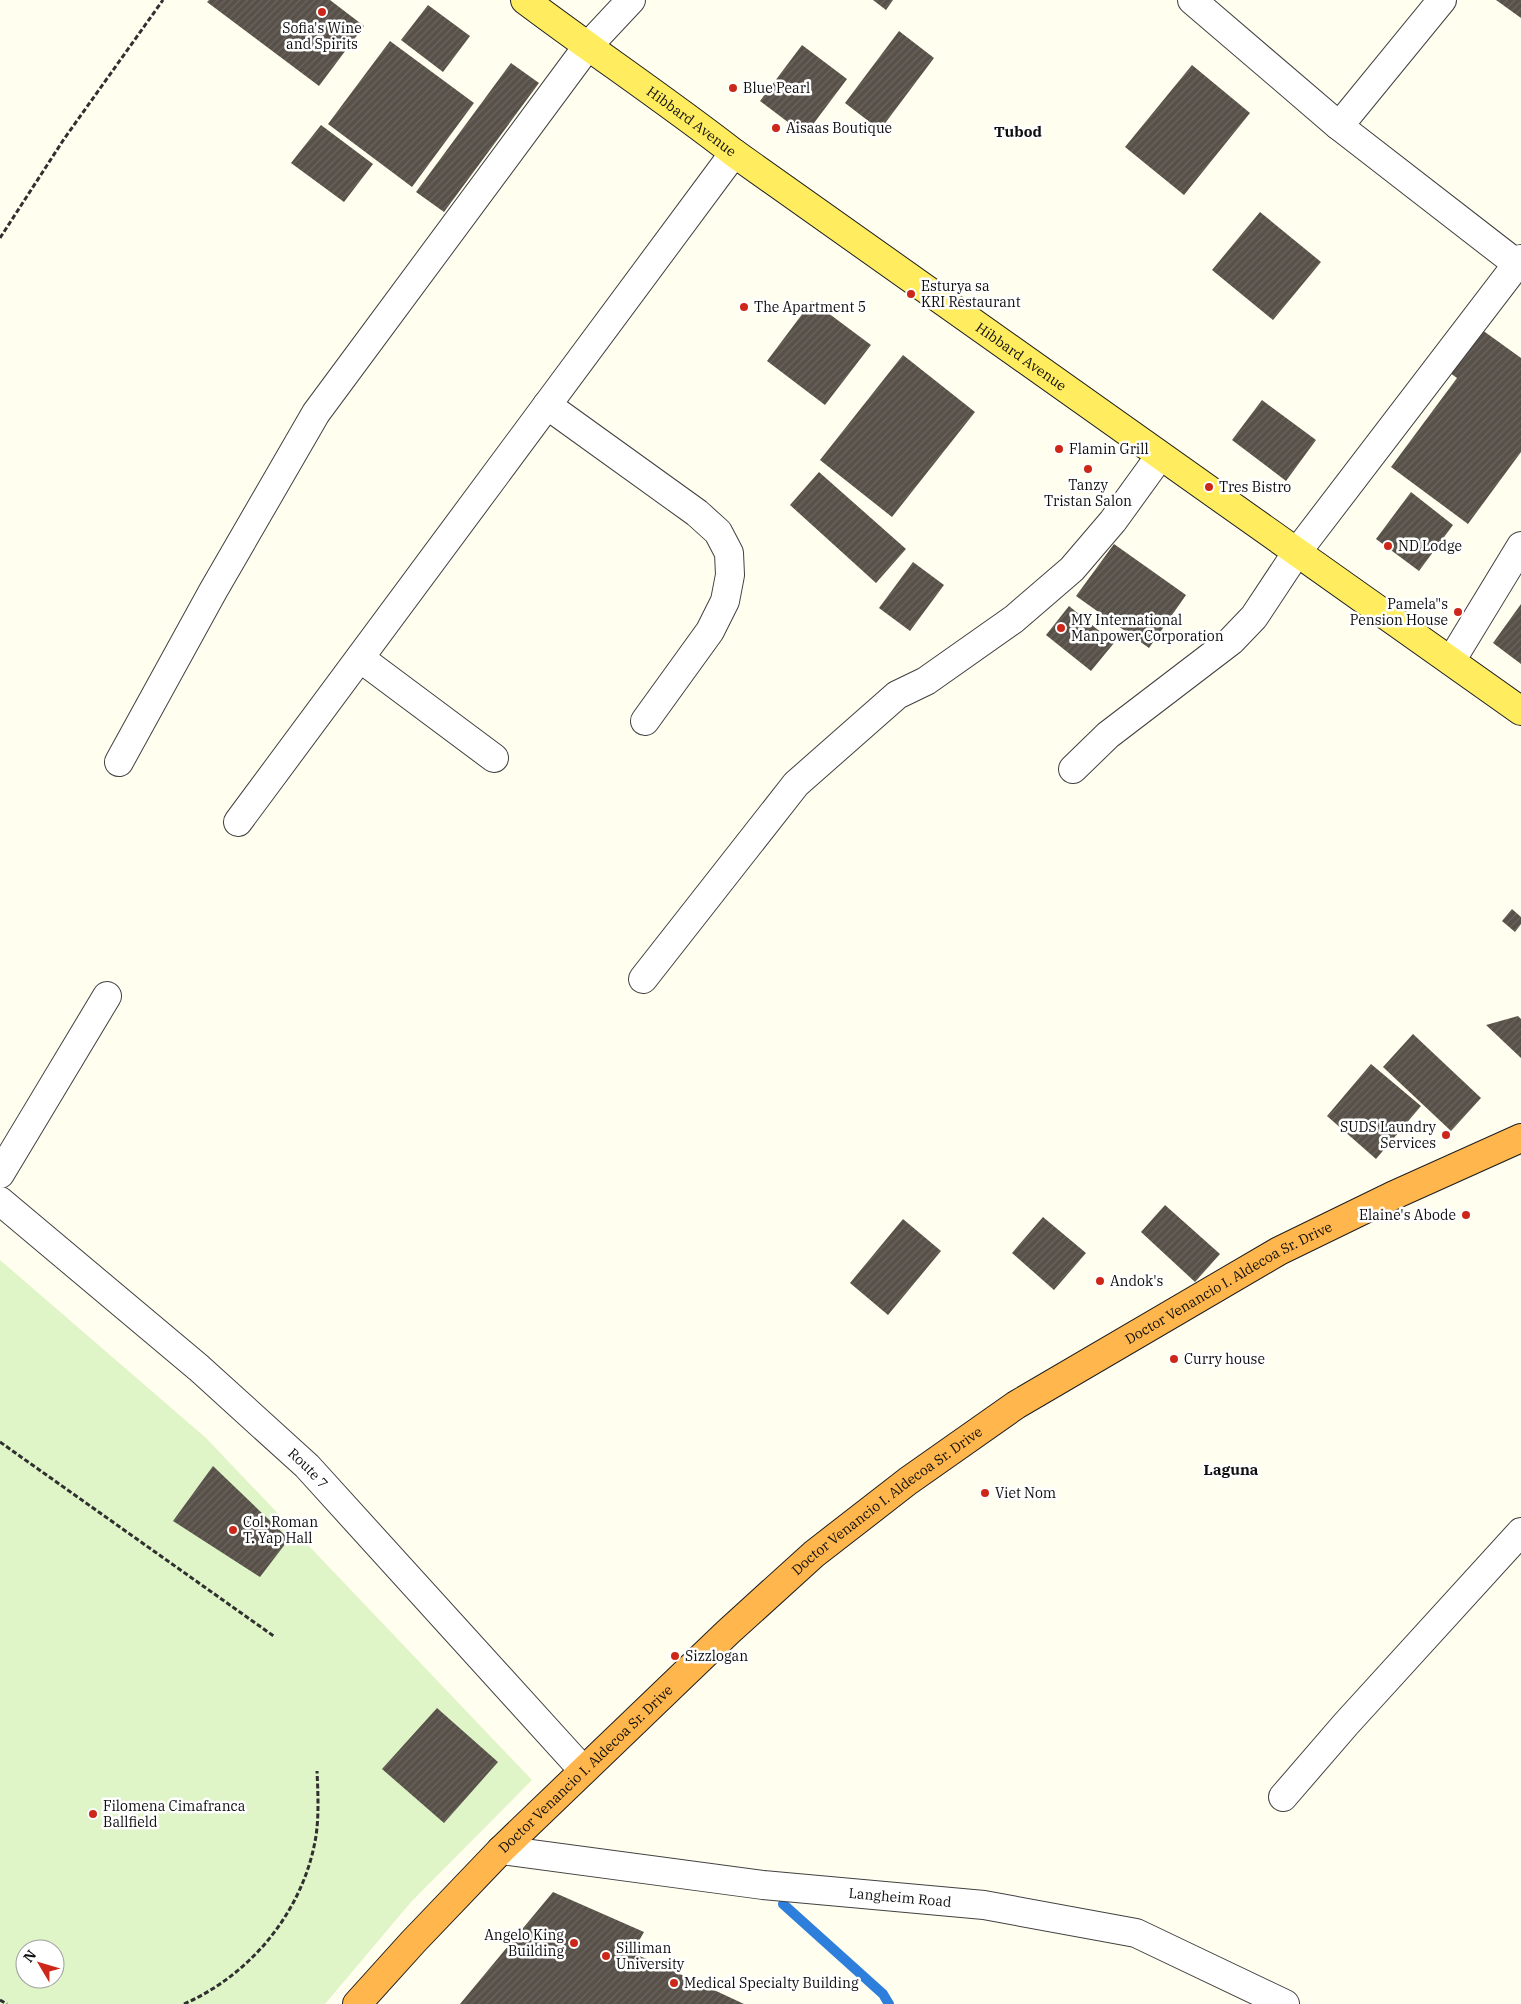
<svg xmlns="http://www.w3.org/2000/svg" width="1521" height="2004" font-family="'IBM Plex Serif',serif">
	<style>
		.pitch { fill: #dff4c7; fill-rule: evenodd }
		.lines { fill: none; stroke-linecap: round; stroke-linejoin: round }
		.stream { stroke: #2e7fdb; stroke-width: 10 }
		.building { fill: url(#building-hatch) }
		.minor-casing { stroke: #414141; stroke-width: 30 }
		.major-casing { stroke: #1f1f1f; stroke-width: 30 }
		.highway-casing { stroke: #1f1f1f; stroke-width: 30 }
		.path { stroke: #303030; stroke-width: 3; stroke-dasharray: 5 2.5; stroke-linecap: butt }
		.minor { stroke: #fff; stroke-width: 28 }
		.major { stroke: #ffed5f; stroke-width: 28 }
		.highway { stroke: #ffb64d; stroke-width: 28 }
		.poi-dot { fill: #cc2718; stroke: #fff; stroke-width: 2 }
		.labels { text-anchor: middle; stroke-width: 5; stroke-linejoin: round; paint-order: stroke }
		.poi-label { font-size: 14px; fill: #0e0e0e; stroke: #fff; text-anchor: start }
		.street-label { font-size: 14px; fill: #0e0e0e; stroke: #fff }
		.neighbourhood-label { font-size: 15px; font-weight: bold; fill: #0e0e0e; stroke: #fff }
	</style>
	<defs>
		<pattern id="building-hatch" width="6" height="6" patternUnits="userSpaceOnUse" patternTransform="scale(1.25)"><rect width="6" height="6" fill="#585149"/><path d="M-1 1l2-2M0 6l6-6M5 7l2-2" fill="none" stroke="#6b655f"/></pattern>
	</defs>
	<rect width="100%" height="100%" fill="#fffeef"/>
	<!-- pitch -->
	<path class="pitch" d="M0,1260L206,1438L532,1780L411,1902L325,2004H0ZM25,1949H55V1979H25Z"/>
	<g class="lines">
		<!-- stream -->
		<path class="stream" d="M783,1904L883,1994L889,2004"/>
	</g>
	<!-- building -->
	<path class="building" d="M209,0H330L364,26L319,86L207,2Z
		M873,0H893L886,10Z
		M1496,0H1521V18Z
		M428,5L470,36L443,72L401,40Z
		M899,31L934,58L880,130L845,103Z
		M390,41L474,103L412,187L328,124Z
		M802,45L847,79L805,135L760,101Z
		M511,63L539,83L444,212L416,192Z
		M1192,65L1250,113L1184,195L1125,147Z
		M321,125L373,164L344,202L291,163Z
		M1260,212L1321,262L1273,320L1212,270Z
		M812,301L871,345L825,405L767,361Z
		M1478,327L1521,358V452L1468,524L1391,467L1457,378L1446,370Z
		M903,355L975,412L892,517L820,460Z
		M1262,400L1316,440L1286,481L1232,440Z
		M819,472L906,549L876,583L790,505Z
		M1411,492L1453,525L1419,571L1376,539Z
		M1114,544L1186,595L1149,648L1076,596Z
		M913,562L944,585L910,631L879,608Z
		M1521,604V664L1493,643Z
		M1069,606L1114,643L1091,671L1046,635Z
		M1512,909L1521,917V924L1515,932L1502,921Z
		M1518,1016L1521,1019V1058L1486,1025Z
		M1413,1034L1481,1098L1451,1131L1383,1067Z
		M1371,1064L1421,1106L1376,1159L1327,1116Z
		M1165,1205L1220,1254L1195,1282L1141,1232Z
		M1043,1217L1086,1253L1054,1290L1012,1253Z
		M903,1219L941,1251L888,1315L850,1283Z
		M213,1466L289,1539L260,1577L173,1521Z
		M437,1708L498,1762L444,1823L382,1769Z
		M553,1892L644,1932L632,1953L654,1962L744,2004H460Z"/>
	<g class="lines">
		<!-- minor casing -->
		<g class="minor-casing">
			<g id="minor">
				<path d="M1192,0L1339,126L1517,264"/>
				<path d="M1339,126L1442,0"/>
				<path d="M547,405L697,513L718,532L729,553L730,575L725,601L710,631L645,721"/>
				<path d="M360,658L494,758"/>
				<path d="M1451,661L1521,546"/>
				<path d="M119,762L213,591L316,413L587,47L631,0"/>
				<path d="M1073,769L1108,735L1231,641L1254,617L1297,552L1521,259"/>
				<path d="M238,822L734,153"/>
				<path d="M643,979L796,784L897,695L926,681L1014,619L1072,569L1113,521L1160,456"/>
				<path d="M0,1174L107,996"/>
				<path id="s1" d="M0,1201L199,1368L307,1466L583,1770"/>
				<path d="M1283,1797L1346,1724L1521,1532"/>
				<path id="s2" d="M501,1850L763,1885L984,1905L1136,1933L1285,2004"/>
			</g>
		</g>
		<!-- major casing -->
		<g class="major-casing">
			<g id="major">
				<path id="s3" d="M525,0C594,52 666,100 734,153L1521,711"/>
			</g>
		</g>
		<!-- highway casing -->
		<g class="highway-casing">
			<g id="highway">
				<path id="s4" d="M357,2004L413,1942L501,1850L728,1632L814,1554L908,1481L1016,1405L1279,1251L1392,1196L1521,1138"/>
			</g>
		</g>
		<!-- path -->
		<path class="path" d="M0,238L64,139L163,0
			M0,1442L275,1637
			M0,2000L7,2004
			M184,2004C252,1974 304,1910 316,1836C319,1815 318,1793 317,1771"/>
		<!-- minor -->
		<use href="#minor" class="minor"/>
		<!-- major -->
		<use href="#major" class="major"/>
		<!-- highway -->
		<use href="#highway" class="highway"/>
	</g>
	<!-- markers -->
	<g class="poi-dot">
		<circle cx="322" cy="12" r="5"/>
		<circle cx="733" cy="88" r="5"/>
		<circle cx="776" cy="128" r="5"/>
		<circle cx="911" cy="294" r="5"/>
		<circle cx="744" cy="307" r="5"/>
		<circle cx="1059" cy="449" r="5"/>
		<circle cx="1088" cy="469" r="5"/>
		<circle cx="1209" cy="487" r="5"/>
		<circle cx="1388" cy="546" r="5"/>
		<circle cx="1458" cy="612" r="5"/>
		<circle cx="1061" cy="628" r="5"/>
		<circle cx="1446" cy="1135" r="5"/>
		<circle cx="1466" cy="1215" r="5"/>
		<circle cx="1100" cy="1281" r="5"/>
		<circle cx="1174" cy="1359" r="5"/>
		<circle cx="985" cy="1493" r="5"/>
		<circle cx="233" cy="1530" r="5"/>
		<circle cx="675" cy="1656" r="5"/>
		<circle cx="93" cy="1814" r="5"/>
		<circle cx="574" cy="1943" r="5"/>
		<circle cx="606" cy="1956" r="5"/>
		<circle cx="674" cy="1983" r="5"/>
	</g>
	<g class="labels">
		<!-- poi labels -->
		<g class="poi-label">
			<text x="322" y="33" text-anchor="middle">Sofia's Wine<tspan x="322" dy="16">and Spirits</tspan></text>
			<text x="743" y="93">Blue Pearl</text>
			<text x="786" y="133">Aisaas Boutique</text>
			<text x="921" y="291">Esturya sa<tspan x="921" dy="16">KRI Restaurant</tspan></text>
			<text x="754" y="312">The Apartment 5</text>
			<text x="1069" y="454">Flamin Grill</text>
			<text x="1088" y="490" text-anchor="middle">Tanzy<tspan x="1088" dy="16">Tristan Salon</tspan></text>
			<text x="1219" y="492">Tres Bistro</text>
			<text x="1398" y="551">ND Lodge</text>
			<text x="1448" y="609" text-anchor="end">Pamela"s<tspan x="1448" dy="16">Pension House</tspan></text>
			<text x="1071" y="625">MY International<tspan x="1071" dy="16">Manpower Corporation</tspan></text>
			<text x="1436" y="1132" text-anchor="end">SUDS Laundry<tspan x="1436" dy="16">Services</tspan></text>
			<text x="1456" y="1220" text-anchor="end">Elaine's Abode</text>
			<text x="1110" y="1286">Andok's</text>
			<text x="1184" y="1364">Curry house</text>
			<text x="995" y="1498">Viet Nom</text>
			<text x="243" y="1527">Col. Roman<tspan x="243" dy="16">T. Yap Hall</tspan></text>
			<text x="685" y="1661">Sizzlogan</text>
			<text x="103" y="1811">Filomena Cimafranca<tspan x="103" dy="16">Ballfield</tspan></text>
			<text x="564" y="1940" text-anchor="end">Angelo King<tspan x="564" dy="16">Building</tspan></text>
			<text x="616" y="1953">Silliman<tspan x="616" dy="16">University</tspan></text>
			<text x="684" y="1988">Medical Specialty Building</text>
		</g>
		<!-- street labels -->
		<g class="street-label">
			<text dy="5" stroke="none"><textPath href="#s3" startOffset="206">Hibbard Avenue</textPath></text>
			<text dy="5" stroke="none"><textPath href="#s3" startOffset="611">Hibbard Avenue</textPath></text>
			<text dy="5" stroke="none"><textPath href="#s4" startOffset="1138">Doctor Venancio I. Aldecoa Sr. Drive</textPath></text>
			<text dy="5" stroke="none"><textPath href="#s1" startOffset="408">Route 7</textPath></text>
			<text dy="5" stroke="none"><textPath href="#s4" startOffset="732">Doctor Venancio I. Aldecoa Sr. Drive</textPath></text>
			<text dy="5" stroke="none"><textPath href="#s4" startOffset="328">Doctor Venancio I. Aldecoa Sr. Drive</textPath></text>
			<text dy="5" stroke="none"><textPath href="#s2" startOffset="402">Langheim Road</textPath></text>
		</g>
		<!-- neighbourhood labels -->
		<g class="neighbourhood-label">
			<text x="1018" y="137">Tubod</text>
			<text x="1231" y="1475">Laguna</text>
		</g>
	</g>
	<!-- north arrow -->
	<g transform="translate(40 1964) rotate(308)"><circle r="24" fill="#ffffff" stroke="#9f9f9f"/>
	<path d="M0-4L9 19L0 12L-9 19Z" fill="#cc2718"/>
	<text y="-8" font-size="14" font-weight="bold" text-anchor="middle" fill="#0e0e0e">N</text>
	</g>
</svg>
